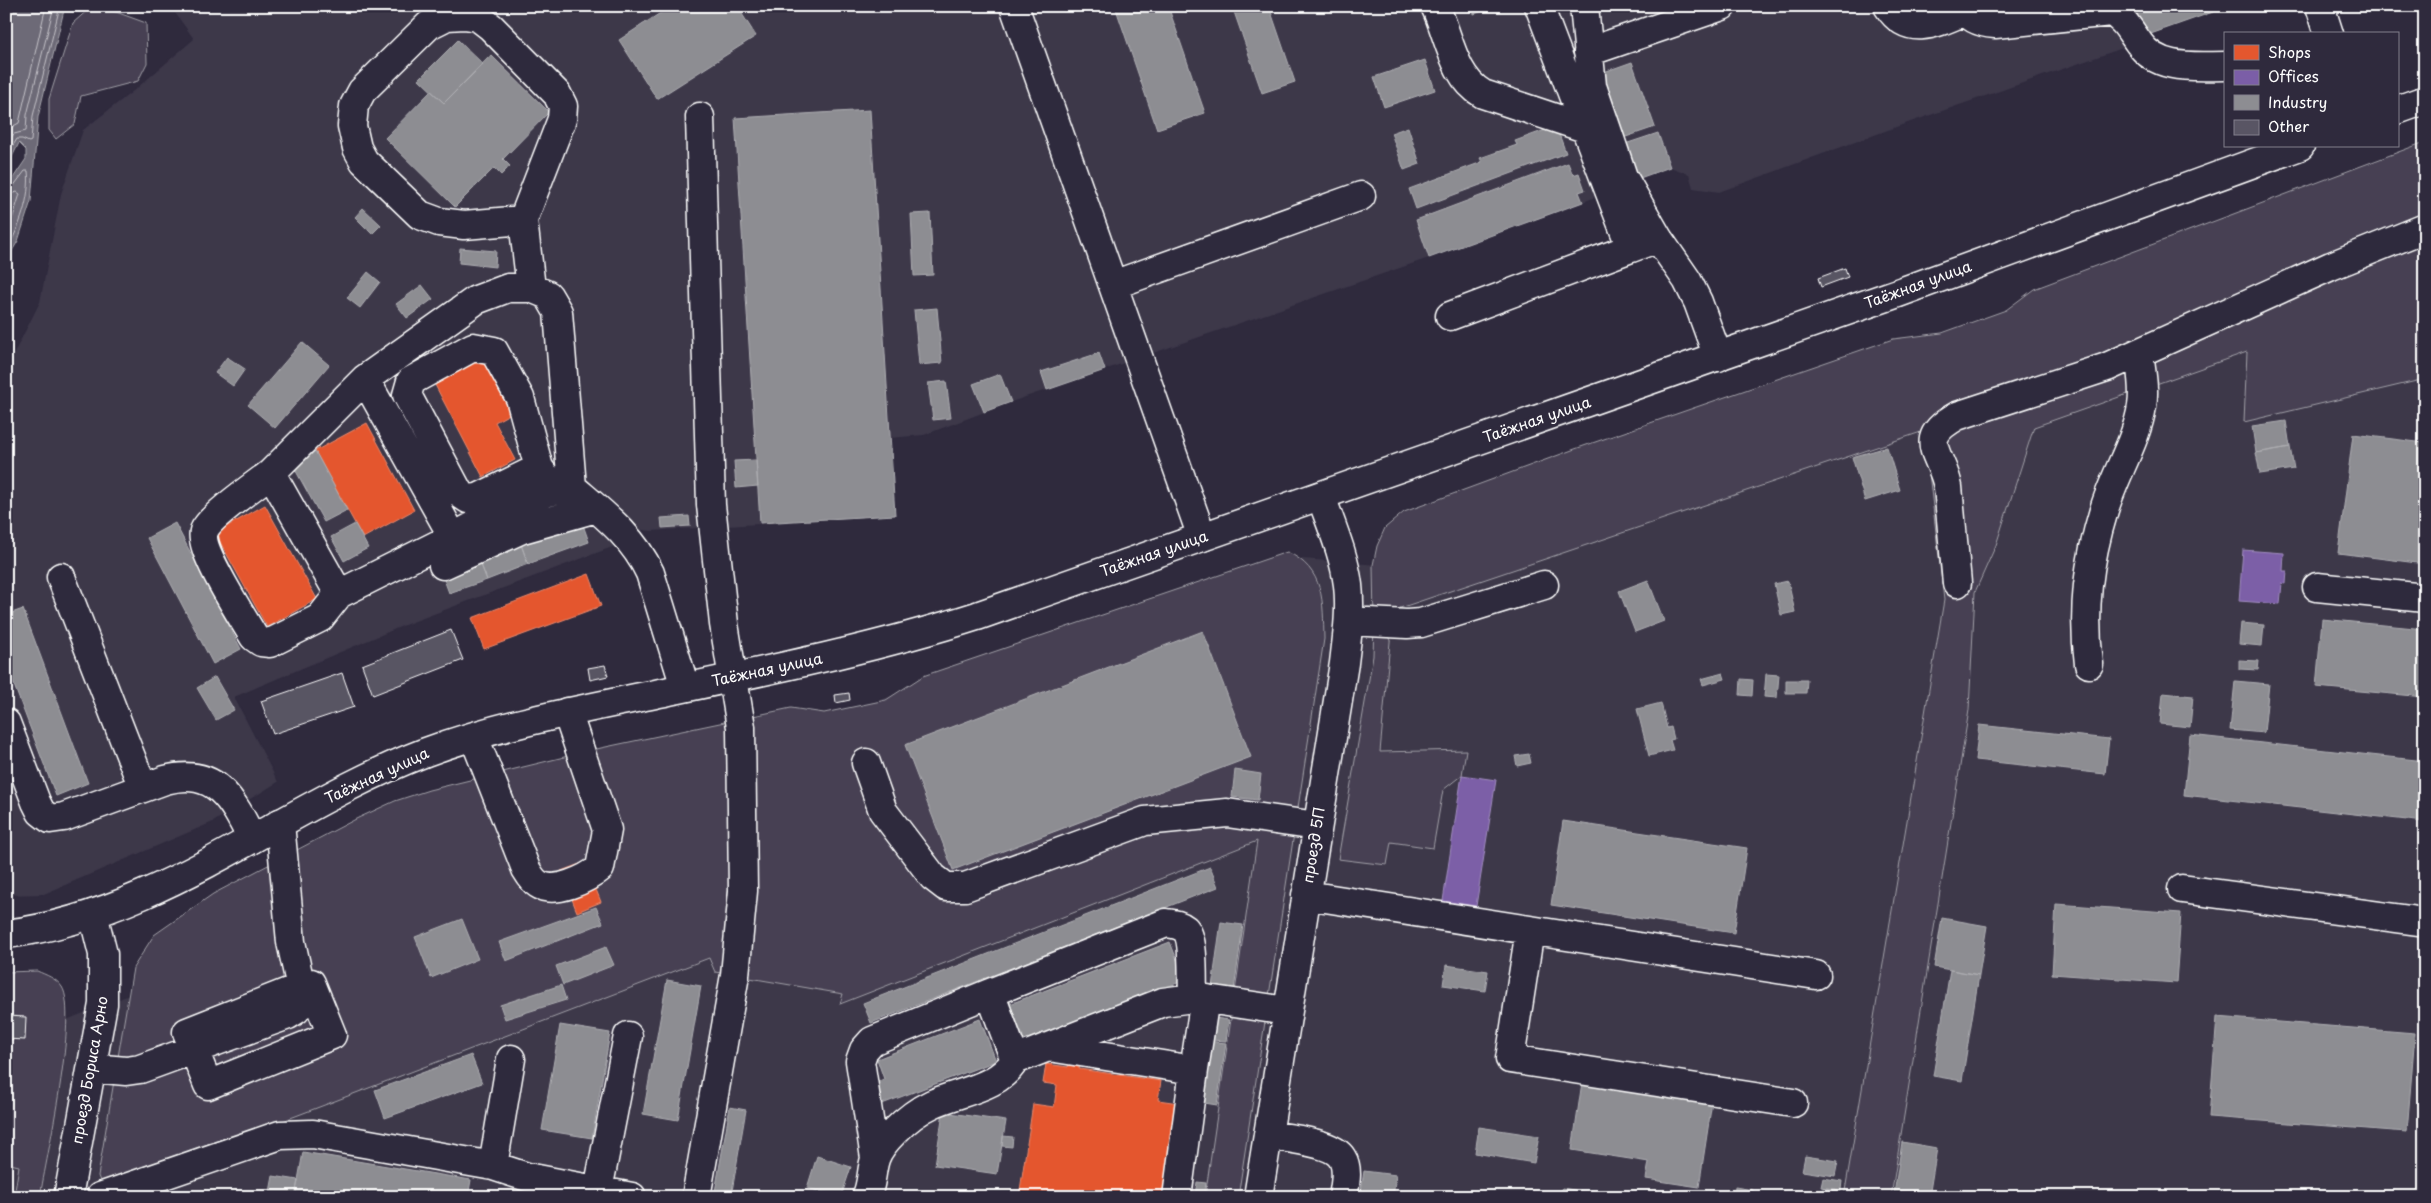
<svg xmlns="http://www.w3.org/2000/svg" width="2431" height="1203" font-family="'Playpen Sans',sans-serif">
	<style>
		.built { fill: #3c3749 }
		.green { fill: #464152; stroke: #a2a0a8 }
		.water { fill: #6d6a77; stroke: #a7a6ad }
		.shops { fill: #e4572e; stroke: #ec896d }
		.offices { fill: #7b5ea7; stroke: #a38ec1 }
		.industry { fill: #8d8d92; stroke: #afafb3 }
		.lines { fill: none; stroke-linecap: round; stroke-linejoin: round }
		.shore { stroke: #c5c3c9; stroke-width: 1 }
		.building { fill: #595564; stroke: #fff }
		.minor-casing { stroke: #fff; stroke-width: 31 }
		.highway-casing { stroke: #fff; stroke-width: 31 }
		.minor { stroke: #2f2a3d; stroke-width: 28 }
		.highway { stroke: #2f2a3d; stroke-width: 28 }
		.labels { text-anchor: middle; stroke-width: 5; stroke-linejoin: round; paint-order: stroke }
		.street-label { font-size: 15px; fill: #fff; stroke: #2f2a3d }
	</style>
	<rect width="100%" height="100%" fill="#2f2a3d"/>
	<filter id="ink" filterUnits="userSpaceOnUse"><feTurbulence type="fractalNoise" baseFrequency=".02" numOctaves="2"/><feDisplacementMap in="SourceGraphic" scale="10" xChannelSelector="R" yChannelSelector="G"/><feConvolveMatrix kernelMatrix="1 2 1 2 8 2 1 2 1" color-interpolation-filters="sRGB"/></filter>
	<g filter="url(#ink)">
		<!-- built -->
		<path class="built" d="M170,6H2230L2145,36L2146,40L1899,126L1719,192L1693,188L1689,174L1670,167L1583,202L1429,258L1011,402L924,435L890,438L895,515L652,531L634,529L615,546L407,624L234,697L278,782L213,822L44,894L6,895V369L40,302L61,194L83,130L137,88L194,39Z
			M2425,247V1197H6V1130L41,1030L811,724L1291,558L1404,567Z"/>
		<!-- green -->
		<path class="green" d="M90,8L116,12L146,23L147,63L138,81L81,96L75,124L56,139L49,130V99L73,23Z
			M2425,142V379L2244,422L2247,352L2034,427L1996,545L1975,592L1969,710L1891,1197H1844L1944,600L1924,431L1400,608L1391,631L1380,752L1466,750L1462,775L1443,790L1433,848L1391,842L1387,865L1338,859L1373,656L1374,622L1373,565L1377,546L1385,528L1404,512L1575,449L1893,339L1942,333L2006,310L2034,289Z
			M1287,552C1325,569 1323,602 1324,639L1238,1197H1205L1257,841L840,1004L843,994L715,972L709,958L144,1174L101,1184L98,1176L133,968L154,935L213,894L356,819L395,801L429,790L601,748L791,708L824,713L886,700L923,676Z
			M37,971C46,975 56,978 62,987C79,1013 46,1160 40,1197H14L19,1166L6,1163V972Z"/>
		<!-- water -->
		<path class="water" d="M6,6H65L38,117L31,201L18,241L6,261L7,187L26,159V150L19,143L6,169Z"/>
		<!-- shops -->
		<path class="shops" d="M484,354L515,411L495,422L515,460L483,477L433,381Z
			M367,423L414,510L363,538L315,451Z
			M265,505L317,599L267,627L215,533Z
			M589,574L601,606L484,649L472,618Z
			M585,862L601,902L577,912L561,871Z
			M1069,1063L1080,1064L1079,1069L1161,1081L1158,1100L1179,1103L1165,1197H1019L1033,1104L1054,1107L1057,1085L1043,1083L1046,1064L1068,1067Z"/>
		<!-- offices -->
		<path class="offices" d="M2243,550L2284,553L2283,571H2287L2286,584L2282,583L2280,604L2239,601Z
			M1462,775L1496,780L1476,906L1443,901Z"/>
		<!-- industry -->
		<path class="industry" d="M671,6H737L756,36L657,99L619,40Z
			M1115,6H1168L1205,113L1157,129Z
			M1232,6H1269L1295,82L1262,93Z
			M1472,6H1496L1474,14Z
			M2135,6H2230L2145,36Z
			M458,40L483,64L444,103L419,79Z
			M491,55L549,112L503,159L510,166L501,175L494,168L455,207L385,138L431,91L444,103Z
			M1425,60L1435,90L1384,107L1374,77Z
			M1632,62L1655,127L1623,138L1601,73Z
			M870,110L895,515L760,523L735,118Z
			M1556,126L1566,153L1416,209L1409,189L1482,162L1480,158L1517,145L1515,141Z
			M1408,127L1420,164L1404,170L1391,133Z
			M1658,133L1670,167L1637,179L1625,144Z
			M1568,163L1573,175L1579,173L1585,190L1579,192L1583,202L1429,258L1416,220Z
			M363,208L381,225L372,234L355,217Z
			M930,213L933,275L914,276L911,214Z
			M460,248L496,251L495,267L459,263Z
			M368,272L380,282L360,308L347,298Z
			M422,285L433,299L407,318L396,304Z
			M937,308L942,363L919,365L914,310Z
			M302,342L329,365L275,428L248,405Z
			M1099,353L1105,370L1047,390L1041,372Z
			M227,357L245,369L233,386L215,373Z
			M1000,374L1011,402L984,412L973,384Z
			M946,381L951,418L933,420L928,383Z
			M2286,421L2290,447L2256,453L2252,426Z
			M2353,434L2425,443V564L2338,553Z
			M1887,447L1900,490L1865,501L1852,457Z
			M2290,447L2294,469L2260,474L2256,453Z
			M315,451L347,510L324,522L292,464Z
			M756,460L758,486L736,488L734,461Z
			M689,516L690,526L662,528L661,518Z
			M582,522L589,542L528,564L521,544Z
			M175,523L241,649L213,664L147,538Z
			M355,524L368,548L344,561L331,537Z
			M519,539L528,564L487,580L477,554Z
			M479,560L487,580L449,593L442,574Z
			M1648,580L1664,621L1635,632L1619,591Z
			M1788,581L1795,612L1781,615L1774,584Z
			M23,609L88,783L56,796L6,664V615Z
			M2322,619L2425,629V697L2316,687Z
			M2241,623L2264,625L2262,646L2239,644Z
			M1203,631L1251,757L953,870L905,745Z
			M2239,660L2259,661L2258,670L2239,669Z
			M1723,673L1725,679L1703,685L1701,679Z
			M1766,674L1779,675L1777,698L1764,697Z
			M215,677L234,710L216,720L197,688Z
			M1741,679L1753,680L1752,696L1740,695Z
			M1786,680H1807L1806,693H1786Z
			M2235,681L2269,684L2264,733L2230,730Z
			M2163,693L2193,696L2190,727L2160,724Z
			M1661,703L1667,728L1671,727L1674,739L1670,740L1673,750L1649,756L1637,709Z
			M1979,725L2109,739L2105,774L1975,760Z
			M2190,735L2425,761V822L2184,795Z
			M1529,754L1531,763L1517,766L1515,756Z
			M1235,770L1261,774L1258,800L1232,797Z
			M1563,821L1747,848L1734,933L1551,905Z
			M1210,867L1218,887L871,1023L863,1003Z
			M2056,904L2181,913L2176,983L2052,974Z
			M596,907L603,923L506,961L499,942Z
			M1942,918L1987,926L1979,975L1934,967Z
			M462,919L478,959L431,978L415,937Z
			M1221,922L1243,925L1234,990L1212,987Z
			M1170,942L1185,980L1025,1042L1010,1004Z
			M606,947L614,965L563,985L556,966Z
			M1446,965L1488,971L1485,991L1443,985Z
			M1950,970L1979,975L1962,1081L1933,1076Z
			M667,980L701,986L678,1120L643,1114Z
			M561,985L566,1000L505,1019L500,1005Z
			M2217,1017L2415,1033L2407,1132L2209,1117Z
			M1215,1018L1229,1020L1226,1041L1212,1040Z
			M980,1019L996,1061L882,1104L874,1083L884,1079L877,1059Z
			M560,1025L610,1033L592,1138L542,1130Z
			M1207,1041L1226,1043L1217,1105L1198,1102Z
			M471,1055L482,1083L385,1118L375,1090Z
			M1582,1082L1712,1102L1699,1187L1646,1179L1649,1162L1572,1150Z
			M730,1107L746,1110L731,1197H714Z
			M943,1112L1006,1121L997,1174L935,1165Z
			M1479,1127L1539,1136L1534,1163L1475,1153Z
			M1003,1136L1013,1137L1012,1147L1002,1146Z
			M1902,1142L1937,1148L1929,1197L1894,1194Z
			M303,1152L471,1180L468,1197H295Z
			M817,1156L851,1167L841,1197L807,1188Z
			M1805,1156L1838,1161L1835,1176L1802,1171Z
			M1364,1171L1396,1175L1393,1197H1360Z
			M273,1176L298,1180L295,1197H269Z
			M1823,1178L1842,1181L1841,1190L1821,1187Z
			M1197,1182L1206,1183L1204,1196L1195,1195Z
			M1735,1187L1753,1190L1752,1197H1734Z
			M1562,1188L1615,1197H1560Z
			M1823,1188L1841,1190L1839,1197H1822Z
			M518,1192L543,1197H518Z"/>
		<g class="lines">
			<!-- shore -->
			<path class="shore" d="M6,130L19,123L46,6
				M6,143L14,134L26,131L27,115L54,6
				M6,157L17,139H22L29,142L31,141L33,116L60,6
				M6,190L12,188L25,171H28C31,197 19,229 6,251
				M6,196L17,192L20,194L6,239"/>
		</g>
		<!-- building -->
		<path class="building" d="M1845,268L1848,277L1821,287L1818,278Z
			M451,630L463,660L373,695L362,665Z
			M605,665L608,676L590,680L588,668Z
			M342,673L354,707L273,734L261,701Z
			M849,693L850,700L836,703L835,695Z
			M7,1016L26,1017L25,1040L6,1039Z"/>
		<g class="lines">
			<!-- minor casing -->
			<g class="minor-casing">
				<path id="minor" d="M1014,6L1202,537
					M1435,6C1449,35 1453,77 1483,94L1585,128
					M1539,6L1631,248L1658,238L1687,280L1698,302L1718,357
					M1584,6L1592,86L1623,177L1658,238
					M1888,6C1908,38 1937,23 1965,11
					M1962,6C1969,19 1981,23 1995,24L2111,12C2125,19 2130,31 2139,43C2158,71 2195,66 2225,66
					M2320,6L2329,34
					M1588,52L1722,6
					M523,220L562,119L563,106L557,94L491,27L478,17L464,15L447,16L429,25L362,91L354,106L352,126L357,148L364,161L420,215L439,222L464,225L523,220L531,288
					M1113,285L1361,196
					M1450,316L1631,248
					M365,379L453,537C491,518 530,493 572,487
					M539,468L478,498L468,499L459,493L407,395L411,381L473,347L494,351L520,398L539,468L555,489
					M271,473C258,483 209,517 204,531C198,549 243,618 254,637L261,642L270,643L320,618L339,594
					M453,537L339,594L271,473L365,379L476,300L508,288H531L548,295L558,312L572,487C602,513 633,536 650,573L685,687
					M443,565L522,529L596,508
					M61,577L143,788
					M1957,583L1948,487C1942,453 1914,440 1957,416L2107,367L2331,266L2425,228
					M2317,587L2425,598
					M1349,621L1407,624L1421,623L1544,585
					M2089,664C2082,610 2088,562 2104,510C2114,476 2137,440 2142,406C2145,389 2141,371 2139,353
					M6,723L36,802L41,812L50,819L64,817L165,780C216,767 232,799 252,839
					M474,737L526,869C529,874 533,881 538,884C554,895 587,879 600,868L607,830L605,824L567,712
					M866,763L883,811L933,877L946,887H965L1145,821L1227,813L1317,826
					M2182,889L2425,922
					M1306,895L1816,975
					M1530,930L1510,1059L1793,1103
					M311,983L332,1035L208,1085L187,1032Z
					M990,993L1166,923C1173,924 1179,924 1185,929C1195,939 1192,983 1193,998
					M1049,1047L1194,1070
					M92,1068L126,1071L140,1069L288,1015L296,1010L303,997L291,942L280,823
					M1268,1135C1285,1138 1333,1142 1342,1158C1349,1169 1345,1185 1343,1197
					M875,1158L860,1061L864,1050L872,1041L990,993L1015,1060
					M493,1166L511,1059
					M598,1190L628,1036
					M68,1197L103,1004V954L93,914
					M100,1197L280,1135L313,1134L493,1166L527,1177L632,1197
					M696,1197L735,975L743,891L741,727L724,624L711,505L700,117
					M866,1197C872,1186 871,1171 875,1159C878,1149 887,1139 895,1131C905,1121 919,1110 932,1104C960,1091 999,1088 1015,1060L1163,1002L1193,998L1207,999
					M1177,1197L1194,1070L1203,1011L1207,999L1287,1011
					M1258,1197L1344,663C1347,637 1351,611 1348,585C1344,554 1331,525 1321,496"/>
			</g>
			<!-- highway casing -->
			<g class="highway-casing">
				<path id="highway" d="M2397,110L2425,100
					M6,934C161,915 284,806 426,752C495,726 569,712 641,697C754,673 867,651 977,616L1898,293L2300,146"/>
			</g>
			<!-- minor -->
			<use href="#minor" class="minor"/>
			<!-- highway -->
			<use href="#highway" class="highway"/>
		</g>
	</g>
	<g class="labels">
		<!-- street labels -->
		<g class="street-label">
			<text transform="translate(1918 285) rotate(-20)" y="5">Таёжная улица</text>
			<text transform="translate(1537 420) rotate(-19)" y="5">Таёжная улица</text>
			<text transform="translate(1154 554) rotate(-19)" y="5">Таёжная улица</text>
			<text transform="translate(767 670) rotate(-12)" y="5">Таёжная улица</text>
			<text transform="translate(377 776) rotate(-25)" y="5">Таёжная улица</text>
			<text transform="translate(1314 845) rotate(-81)" y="5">проезд 5П</text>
			<text transform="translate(90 1070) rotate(-80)" y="5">проезд Бориса Арно</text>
		</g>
	</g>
	<!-- margin -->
	<rect width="2431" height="1203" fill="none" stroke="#2f2a3d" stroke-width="25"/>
	<rect x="12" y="12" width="2406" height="1178" fill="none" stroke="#fff" stroke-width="2" filter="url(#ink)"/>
	<!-- legend -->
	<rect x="2224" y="32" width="175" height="115" fill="#2f2a3d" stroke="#827f8b"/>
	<rect x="2234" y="45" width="25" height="15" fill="#e4572e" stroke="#827f8b"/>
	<text x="2268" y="58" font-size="15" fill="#ffffff">Shops</text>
	<rect x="2234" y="70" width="25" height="15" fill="#7b5ea7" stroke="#827f8b"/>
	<text x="2268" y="82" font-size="15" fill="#ffffff">Offices</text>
	<rect x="2234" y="95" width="25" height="15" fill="#8d8d92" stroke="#827f8b"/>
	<text x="2268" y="108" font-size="15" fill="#ffffff">Industry</text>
	<rect x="2234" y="120" width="25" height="15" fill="#595564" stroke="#827f8b"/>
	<text x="2268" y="132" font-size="15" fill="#ffffff">Other</text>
</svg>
